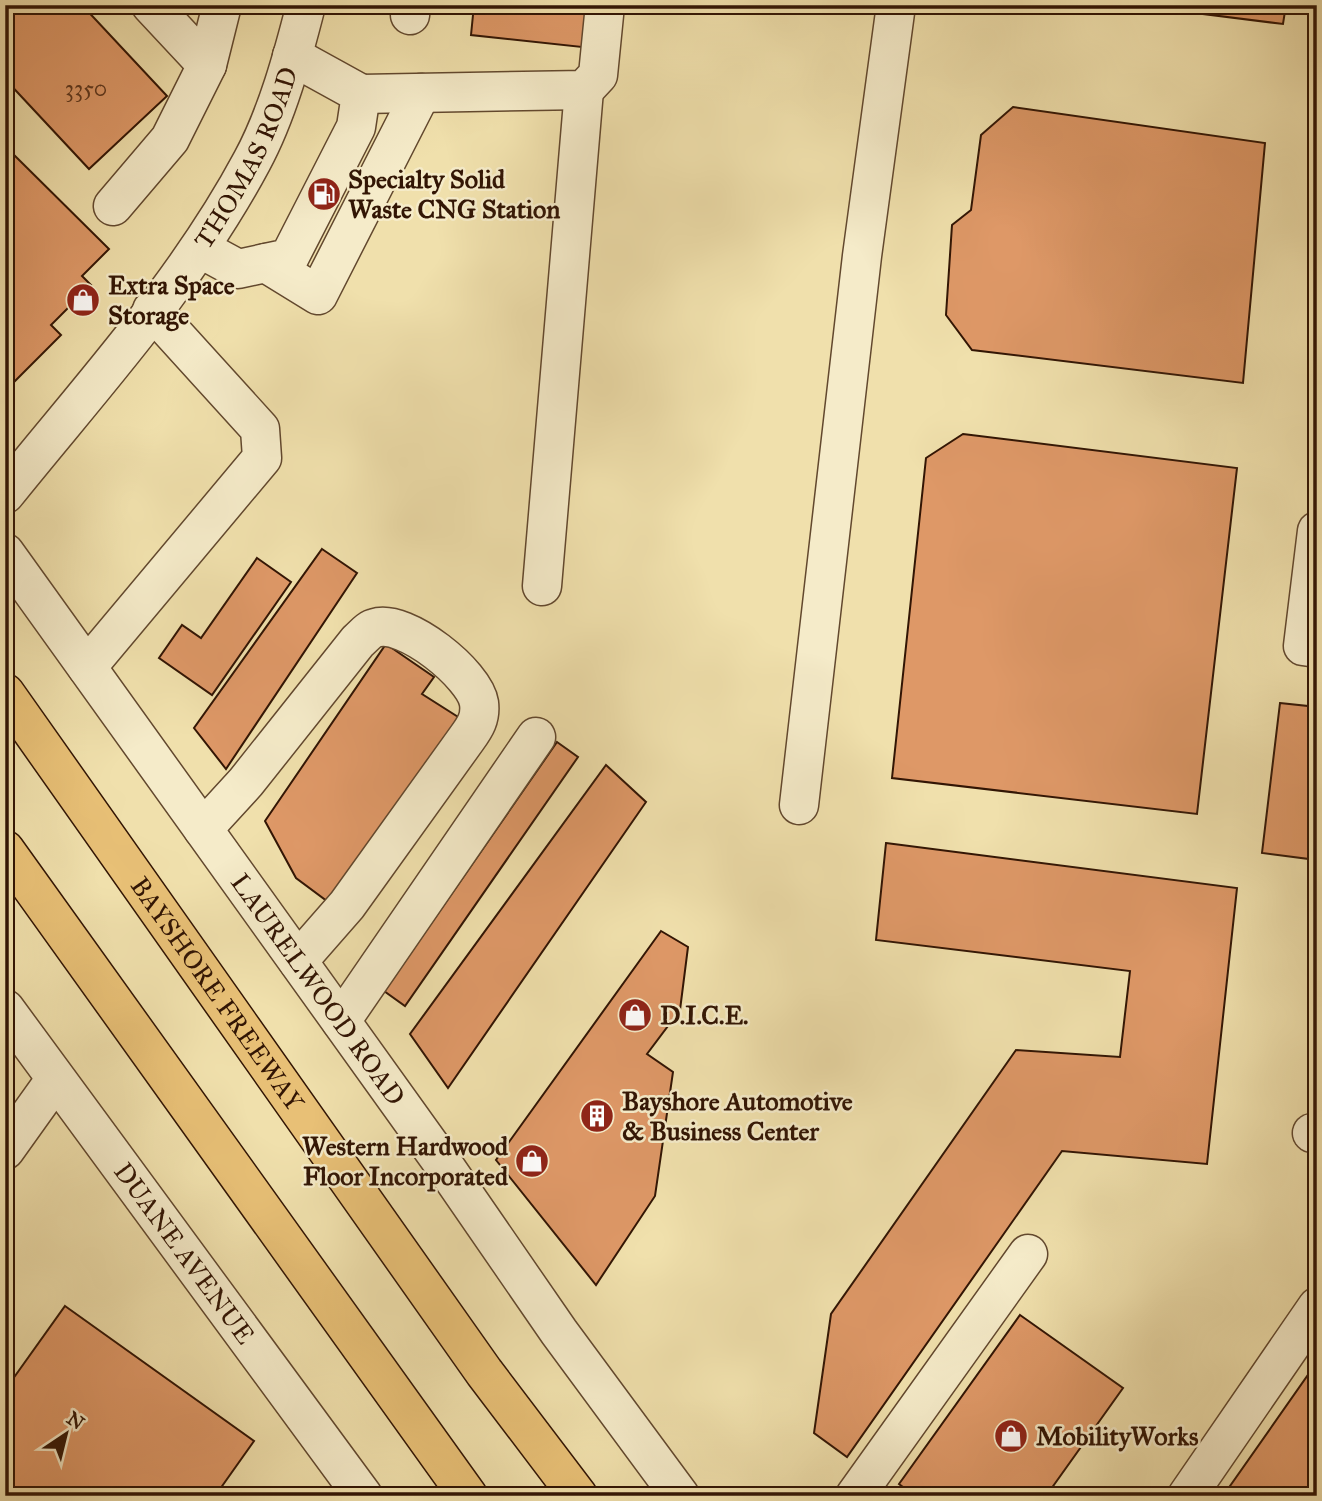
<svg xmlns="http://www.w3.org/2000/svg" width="1322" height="1501" font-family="'IM FELL Great Primer',serif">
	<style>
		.building { fill: #de9867; stroke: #321504; stroke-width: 2 }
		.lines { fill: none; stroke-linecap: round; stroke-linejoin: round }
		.minor-casing { stroke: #62482e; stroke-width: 41 }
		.highway-casing { stroke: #321504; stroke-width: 41 }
		.minor { stroke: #f5ebc9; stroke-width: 38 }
		.highway { stroke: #e8c076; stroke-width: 38 }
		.labels { text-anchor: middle; stroke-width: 5; stroke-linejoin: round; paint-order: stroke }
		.number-label { font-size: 23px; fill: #5d361d }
		.street-label { font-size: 26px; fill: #321504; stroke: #f5ebc9 }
		.poi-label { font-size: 26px; font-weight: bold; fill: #321504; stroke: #f5ebc9; text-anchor: start }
	</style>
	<rect width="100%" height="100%" fill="#f0e0ac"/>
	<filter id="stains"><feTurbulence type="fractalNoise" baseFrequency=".00286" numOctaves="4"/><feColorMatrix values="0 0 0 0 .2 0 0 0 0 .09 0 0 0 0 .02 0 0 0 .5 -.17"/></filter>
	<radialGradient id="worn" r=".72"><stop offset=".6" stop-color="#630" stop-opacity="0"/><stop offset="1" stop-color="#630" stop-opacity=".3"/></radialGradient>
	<!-- building -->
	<path class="building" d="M5,5H82L167,96L89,169L5,79Z
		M474,5H596L591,48L471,35Z
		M1131,5H1286L1283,24Z
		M1013,107L1265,143L1243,383L972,350L946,315L952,225L971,210L981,135Z
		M5,146L109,249L82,276L91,285L51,325L61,335L5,391Z
		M963,434L1237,468L1197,814L892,778L926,458Z
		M322,549L357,573L226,769L194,728Z
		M257,558L291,582L212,695L159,658L182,625L201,638Z
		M386,644L434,677L422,694L466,722L335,907L296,878L265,821Z
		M1280,703L1317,707V860L1262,853Z
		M557,742L578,757L405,1006L384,991Z
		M606,765L646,802L448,1088L410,1034Z
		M886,843L1237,888L1207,1164L1062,1151L847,1457L814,1433L831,1314L1016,1050L1120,1057L1130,971L876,940Z
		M661,931L688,947L680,1010L647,1054L673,1072L655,1196L596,1285L496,1160Z
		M65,1306L254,1441L215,1496H5V1390Z
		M1020,1315L1123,1388L1046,1496H915L899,1484Z
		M1317,1362V1496H1223Z"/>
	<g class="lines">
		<!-- minor casing -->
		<g class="minor-casing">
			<g id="minor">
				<path d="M151,5L207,65"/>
				<path d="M410,15L411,5"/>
				<path d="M361,94L584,90L598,75L605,5"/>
				<path d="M113,206L170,139L207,65L222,5"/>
				<path d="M201,249L238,269L289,258L356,127L361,94L292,56"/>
				<path d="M266,263L318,295L421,93"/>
				<path id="s1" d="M5,494C91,387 187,283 252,161C277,115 293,56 306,5"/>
				<path d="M1317,531L1303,646L1317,648"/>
				<path id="s2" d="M5,553L439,1158L559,1332L680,1496"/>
				<path d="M542,586L584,90"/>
				<path d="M87,667L262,458L260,429L152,310"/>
				<path d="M799,805L862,256L896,5"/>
				<path d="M203,829L246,782L358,641C363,637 369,629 375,628C405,618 475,675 479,703C481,718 475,727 467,738L347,905L298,961"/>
				<path id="s3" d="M5,1009L363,1496"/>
				<path d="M341,1021L536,737"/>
				<path d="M1312,1133L1317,1134"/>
				<path d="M5,1150L55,1080"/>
				<path d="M855,1496L1028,1254"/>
				<path d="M1187,1496L1317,1307"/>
			</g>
		</g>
		<!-- highway casing -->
		<g class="highway-casing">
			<g id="highway">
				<path id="s4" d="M5,693L484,1372L578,1496"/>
				<path d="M5,850L468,1496"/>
			</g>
		</g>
		<!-- minor -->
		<use href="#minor" class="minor"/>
		<!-- highway -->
		<use href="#highway" class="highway"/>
	</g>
	<!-- icons -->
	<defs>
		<g id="fuel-disc" transform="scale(1.75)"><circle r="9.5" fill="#8f2418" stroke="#f5ebc9"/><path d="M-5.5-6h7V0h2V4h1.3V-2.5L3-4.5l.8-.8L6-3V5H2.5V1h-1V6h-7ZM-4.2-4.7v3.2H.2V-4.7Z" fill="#fff"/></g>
		<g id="shop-disc" transform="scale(1.75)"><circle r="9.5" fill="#8f2418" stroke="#f5ebc9"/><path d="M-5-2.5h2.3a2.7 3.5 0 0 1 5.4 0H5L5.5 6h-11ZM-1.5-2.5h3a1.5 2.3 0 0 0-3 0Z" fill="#fff"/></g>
		<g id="building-disc" transform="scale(1.75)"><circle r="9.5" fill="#8f2418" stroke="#f5ebc9"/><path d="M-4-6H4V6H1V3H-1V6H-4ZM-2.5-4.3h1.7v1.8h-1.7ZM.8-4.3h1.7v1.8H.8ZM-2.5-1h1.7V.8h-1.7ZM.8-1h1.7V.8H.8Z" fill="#fff"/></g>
	</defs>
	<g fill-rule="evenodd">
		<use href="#fuel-disc" x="324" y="194"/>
		<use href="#shop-disc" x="83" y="300"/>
		<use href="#shop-disc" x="635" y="1015"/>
		<use href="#building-disc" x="597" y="1116"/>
		<use href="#shop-disc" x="532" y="1161"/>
		<use href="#shop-disc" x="1011" y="1436"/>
	</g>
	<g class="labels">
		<!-- number labels -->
		<g class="number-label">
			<text x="86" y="96">3350</text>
		</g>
		<!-- street labels -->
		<g class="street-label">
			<text dy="9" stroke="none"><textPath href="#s1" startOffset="416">THOMAS ROAD</textPath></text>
			<text dy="9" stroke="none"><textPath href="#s2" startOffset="537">LAURELWOOD ROAD</textPath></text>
			<text dy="9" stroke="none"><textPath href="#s4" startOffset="368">BAYSHORE FREEWAY</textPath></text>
			<text dy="9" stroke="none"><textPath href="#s3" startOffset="303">DUANE AVENUE</textPath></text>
		</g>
		<!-- poi labels -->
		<g class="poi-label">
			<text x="348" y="188">Specialty Solid<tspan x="348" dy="30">Waste CNG Station</tspan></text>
			<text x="108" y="294">Extra Space<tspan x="108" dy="30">Storage</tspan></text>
			<text x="660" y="1024">D.I.C.E.</text>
			<text x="622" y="1110">Bayshore Automotive<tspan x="622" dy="30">&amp; Business Center</tspan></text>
			<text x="508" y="1155" text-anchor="end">Western Hardwood<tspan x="508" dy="30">Floor Incorporated</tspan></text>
			<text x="1036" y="1445">MobilityWorks</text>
		</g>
	</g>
	<!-- margin -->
	<rect width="1322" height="1501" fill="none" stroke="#f0e0ac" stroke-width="28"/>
	<rect x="7" y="7" width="1308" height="1487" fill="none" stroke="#321504" stroke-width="3.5"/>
	<rect x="14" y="14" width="1294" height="1473" fill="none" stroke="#321504" stroke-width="2"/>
	<!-- north arrow -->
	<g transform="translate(66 1434) rotate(35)" stroke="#f5ebc9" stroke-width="5" paint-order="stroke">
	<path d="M0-5L12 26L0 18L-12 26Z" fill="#321504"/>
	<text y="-10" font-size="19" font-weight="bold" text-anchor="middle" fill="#321504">N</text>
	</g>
	<rect width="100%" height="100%" filter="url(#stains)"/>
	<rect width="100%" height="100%" fill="url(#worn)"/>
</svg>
